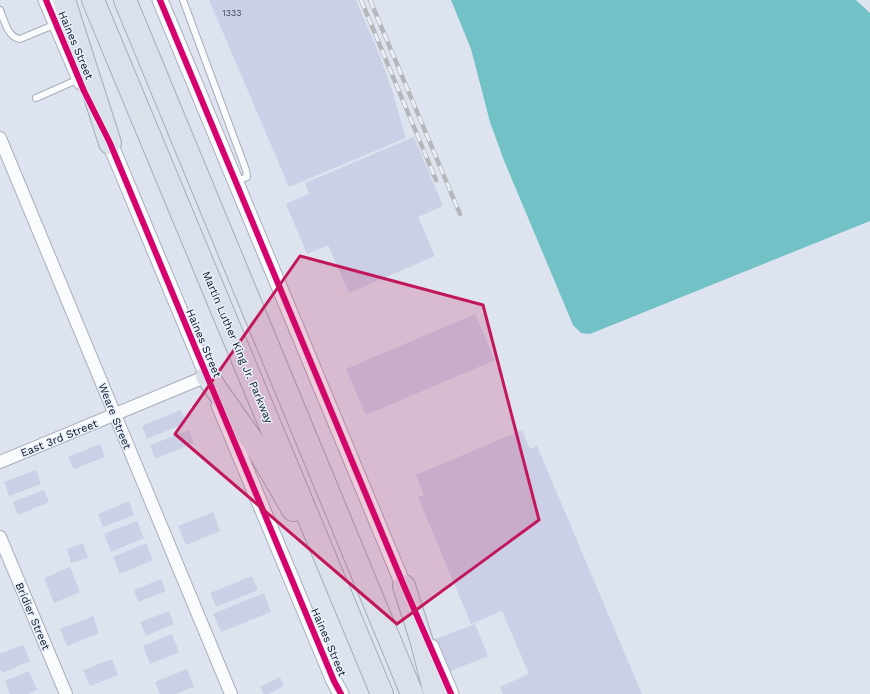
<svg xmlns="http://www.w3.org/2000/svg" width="870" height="694" font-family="'Work Sans',sans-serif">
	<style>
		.water { fill: #72c1c7 }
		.building { fill: #cbd0e6 }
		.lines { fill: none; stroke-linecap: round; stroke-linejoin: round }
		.service-casing { stroke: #a6aebb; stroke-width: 8 }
		.minor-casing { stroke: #a6aebb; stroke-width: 14 }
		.tertiary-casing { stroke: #a6aebb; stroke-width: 17 }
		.motorway-casing { stroke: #a4acba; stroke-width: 24 }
		.service { stroke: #fafbfd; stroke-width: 6 }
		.minor { stroke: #fafbfd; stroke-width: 12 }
		.tertiary { stroke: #fafbfd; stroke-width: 15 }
		.motorway { stroke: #dbe1eb; stroke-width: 22 }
		.rail-casing { stroke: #b4b6ba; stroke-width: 4.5 }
		.rail { stroke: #e9f0fa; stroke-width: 3; stroke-dasharray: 9; stroke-linecap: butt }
		.cycleway-casing { stroke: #e9f0fa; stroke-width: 8 }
		.cycleway { stroke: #d6006c; stroke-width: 6 }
		.marked { fill: #c2185b; fill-opacity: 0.2; stroke: #c2185b; stroke-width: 3; stroke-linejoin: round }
		.labels { text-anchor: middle; stroke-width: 3; stroke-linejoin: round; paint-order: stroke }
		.number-label { font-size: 9px; fill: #3c4658 }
		.street-label { font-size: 11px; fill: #0d1829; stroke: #e9f0fa }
	</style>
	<rect width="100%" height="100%" fill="#dee4ef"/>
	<!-- water -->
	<path class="water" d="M451,0H856L870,13V221L590,334L581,333L573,325L503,158L490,122L471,49Z"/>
	<!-- building -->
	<path class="building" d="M209,0H356L379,54L391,87L406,138L289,187Z
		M414,137L443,206L418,217L435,256L349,293L328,245L307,254L286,204L309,194L305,183Z
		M475,314L495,360L366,415L346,369Z
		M181,410L186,423L147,439L142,426Z
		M189,430L194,443L155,459L150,445Z
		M522,430L530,449L537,446L642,694H503L500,687L529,674L502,611L471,624L418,497L424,495L416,475Z
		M100,444L105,457L74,469L68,457Z
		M36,470L41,484L9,496L4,482Z
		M44,490L49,502L18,515L13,502Z
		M129,501L134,515L103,527L98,514Z
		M213,512L220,531L186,545L178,526Z
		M137,521L144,538L111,552L104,534Z
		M83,543L88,558L71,563L67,549Z
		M146,543L153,560L120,574L113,557Z
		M70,567L80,592L54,603L44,578Z
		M252,576L258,590L216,607L210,593Z
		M161,579L166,591L138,602L134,590Z
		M264,593L271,612L221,632L213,614Z
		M169,611L174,624L146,636L140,622Z
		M93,616L99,633L67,646L60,629Z
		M475,624L488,656L449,672L435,639Z
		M172,634L179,652L150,664L143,646Z
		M23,645L30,661L2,673L0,669V654Z
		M112,659L118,675L90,686L83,670Z
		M187,669L194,687L176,694H160L155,682Z
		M29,671L37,690L28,694H10L5,681Z
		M280,677L284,686L268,694H264L260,687Z"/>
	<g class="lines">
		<!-- service casing -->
		<g class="service-casing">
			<path id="service" d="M183,0L246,170L247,177L236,182
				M0,10C4,20 8,38 20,39L56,24
				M36,98L79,79"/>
		</g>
		<!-- minor casing -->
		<g class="minor-casing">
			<path id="minor" d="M0,138L231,694
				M0,462L207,376
				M0,537L66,694"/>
		</g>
		<!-- tertiary casing -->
		<g class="tertiary-casing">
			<path id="tertiary" d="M46,0L81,82
				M160,0L407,594
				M106,134L211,385
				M219,405L334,681L341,694
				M431,647L451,694"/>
		</g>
		<!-- motorway casing -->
		<g class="motorway-casing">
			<path id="motorway" d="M64,0L110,143
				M93,0L382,694
				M125,0L412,694
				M207,376L254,443L293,510
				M404,586L421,639L435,694"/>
		</g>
		<!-- service -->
		<use href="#service" class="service"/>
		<!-- minor -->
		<use href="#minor" class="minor"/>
		<!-- tertiary -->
		<use href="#tertiary" class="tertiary"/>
		<!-- motorway -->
		<use href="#motorway" class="motorway"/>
		<!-- rail casing -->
		<g class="rail-casing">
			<path id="rail" d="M361,0L436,180
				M370,0L460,214"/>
		</g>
		<!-- rail -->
		<use href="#rail" class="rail"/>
		<!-- cycleway casing -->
		<g class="cycleway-casing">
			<path id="cycleway" d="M46,0L84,91L110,143L334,681L341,694
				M160,0L404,586L451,694"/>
		</g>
		<!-- cycleway -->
		<use href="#cycleway" class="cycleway"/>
	</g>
	<!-- marked area -->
	<path class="marked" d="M300,256L483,305L539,520L397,624L175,434Z"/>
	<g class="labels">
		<!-- number labels -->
		<g class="number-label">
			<text x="232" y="16">1333</text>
		</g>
		<!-- street labels -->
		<g class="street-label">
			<text transform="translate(76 45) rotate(67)" y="4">Haines Street</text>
			<text transform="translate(204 343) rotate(67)" y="4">Haines Street</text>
			<text transform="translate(238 347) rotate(67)" y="4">Martin Luther King Jr. Parkway</text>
			<text transform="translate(115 416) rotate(68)" y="4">Weare Street</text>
			<text transform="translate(59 438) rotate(-22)" y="4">East 3rd Street</text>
			<text transform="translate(33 616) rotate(67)" y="4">Bridier Street</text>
			<text transform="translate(329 642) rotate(67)" y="4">Haines Street</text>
		</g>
	</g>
</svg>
